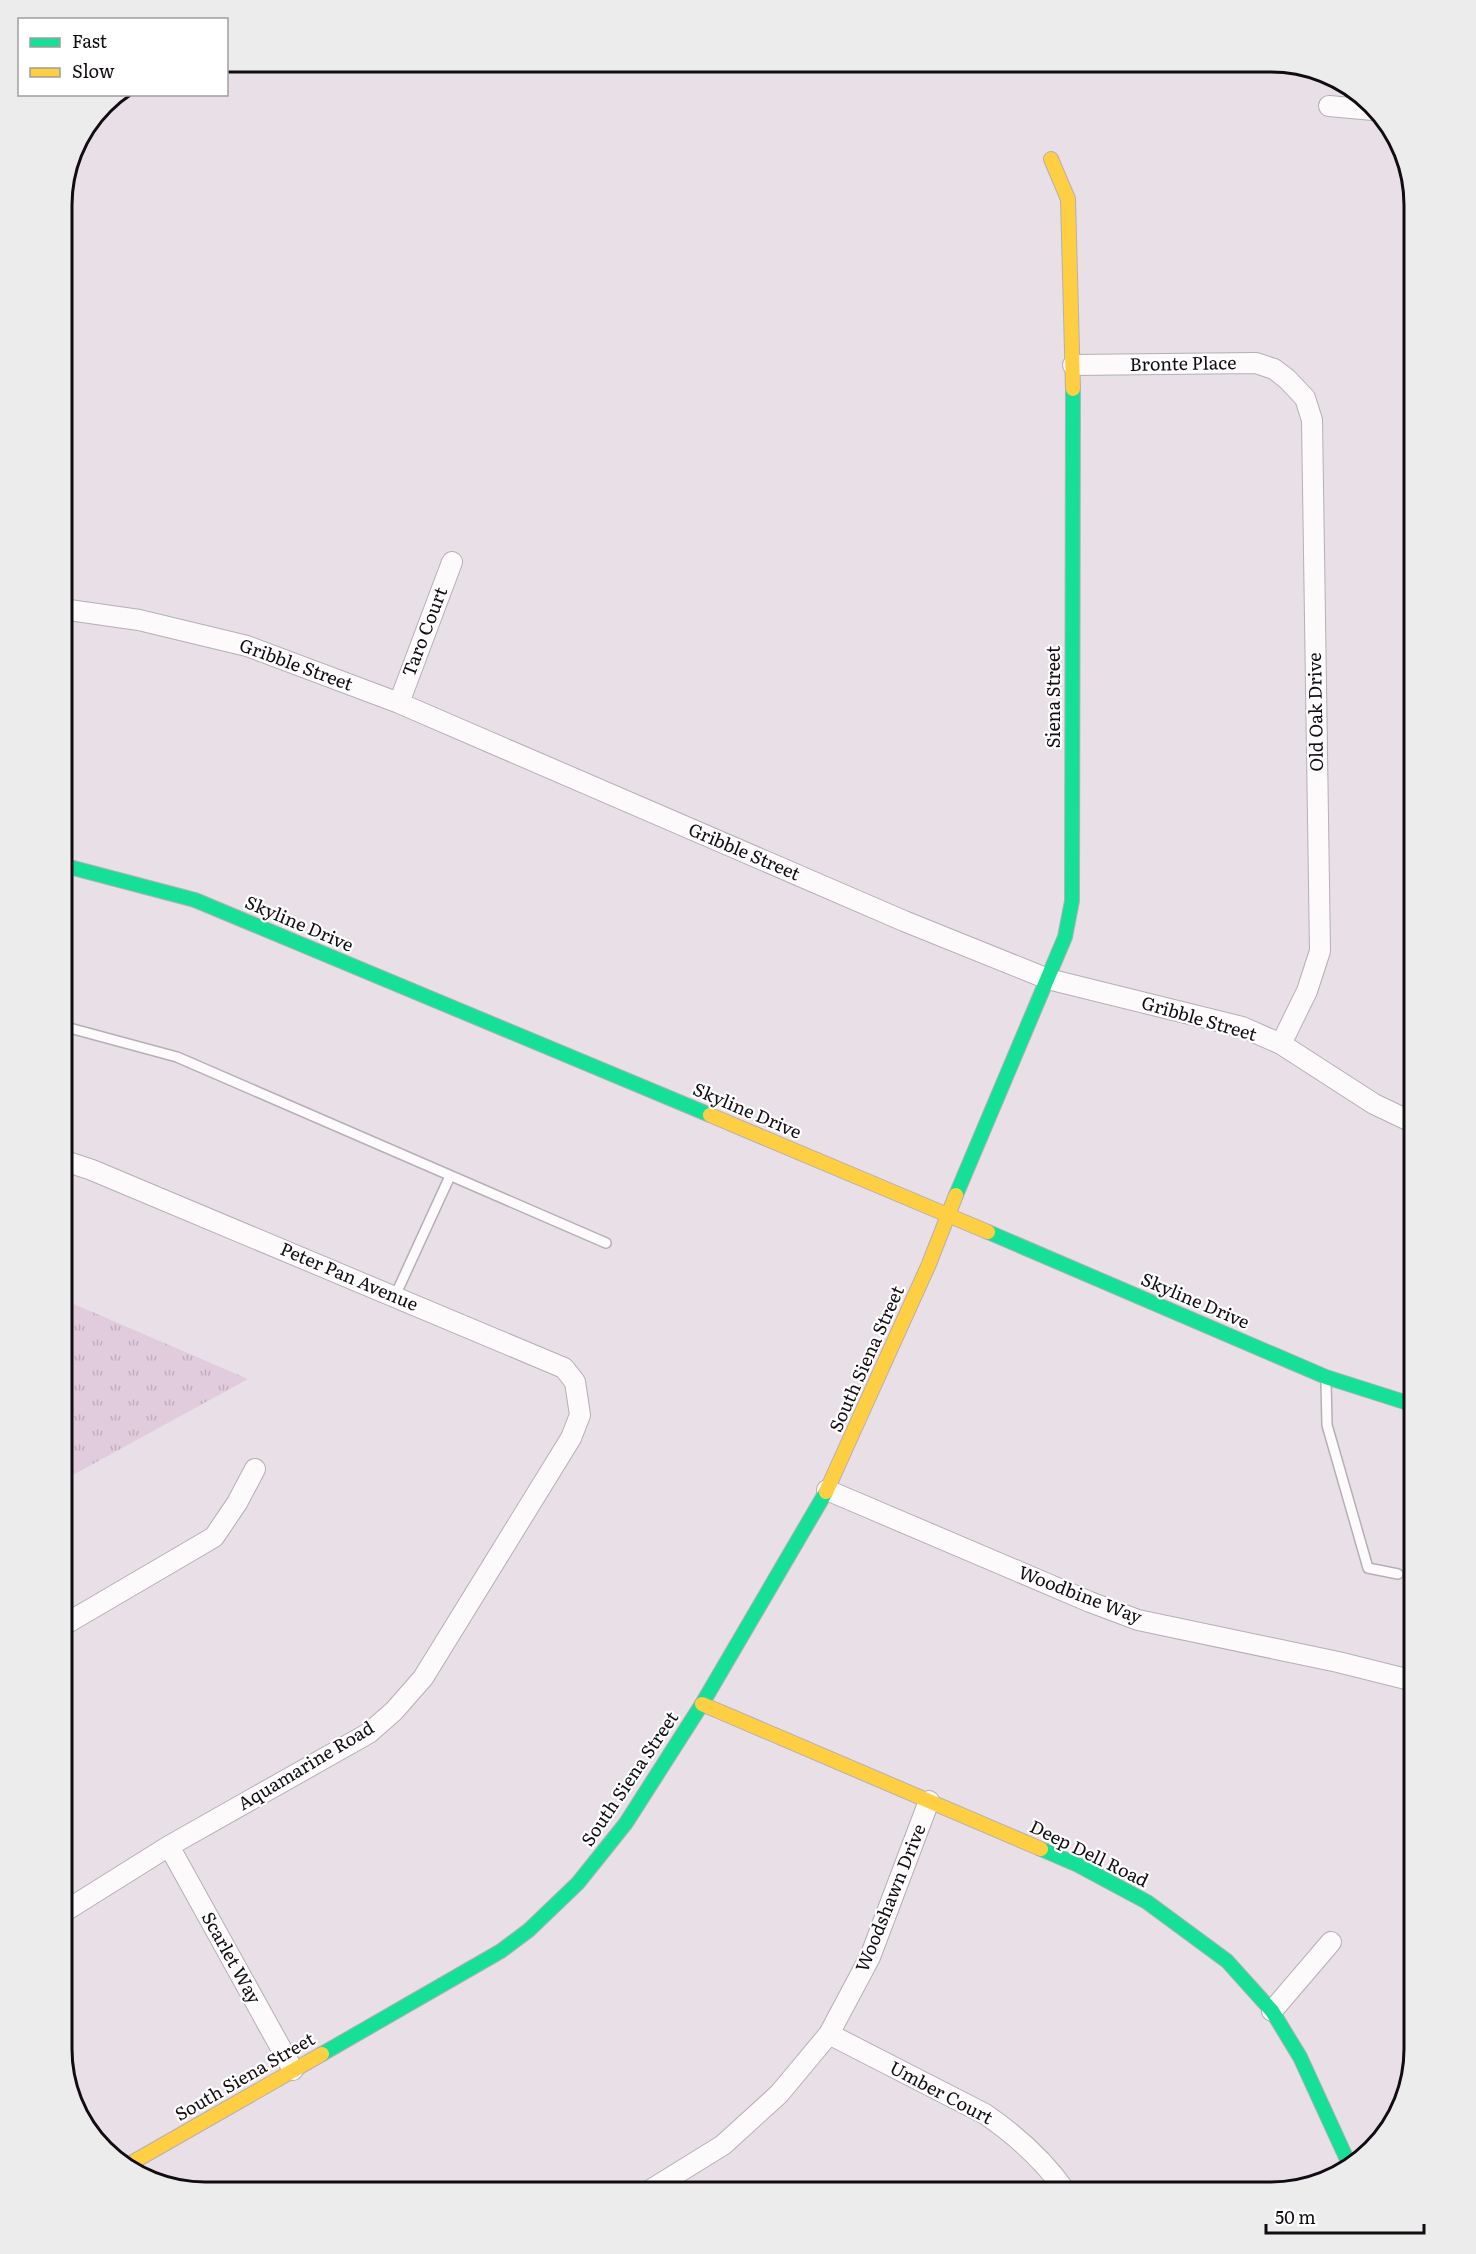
<svg xmlns="http://www.w3.org/2000/svg" width="1476" height="2254" font-family="Literata,serif">
	<style>
		.grass { fill: url(#grass-tufts) }
		.lines { fill: none; stroke-linecap: round; stroke-linejoin: round }
		.lane-casing { stroke: #b6afb5; stroke-width: 12 }
		.street-casing { stroke: #b6afb5; stroke-width: 22 }
		.fast-casing { stroke: #b6afb5; stroke-width: 16 }
		.slow-casing { stroke: #b6afb5; stroke-width: 16 }
		.lane { stroke: #fcfafb; stroke-width: 9 }
		.street { stroke: #fcfafb; stroke-width: 20 }
		.fast { stroke: #16e098; stroke-width: 14 }
		.slow { stroke: #ffcf43; stroke-width: 14 }
		.labels { text-anchor: middle; stroke-width: 4.5; stroke-linejoin: round; paint-order: stroke }
		.street-label { font-size: 18px; fill: #110c11; stroke: #fff }
		.rim { fill: none; stroke: #110c11; stroke-width: 3 }
	</style>
	<defs>
		<pattern id="grass-tufts" width="24" height="20" patternUnits="userSpaceOnUse" patternTransform="scale(1.5)"><rect width="24" height="20" fill="#e1ccde"/><path d="M3 7l-1-3M5 7V3M7 7l1-3M15 17l-1-3M17 17v-4M19 17l1-3" fill="none" stroke="#c0aebd"/></pattern>
	</defs>
	<rect width="100%" height="100%" fill="#e8dfe7"/>
	<!-- grass -->
	<path class="grass" d="M62,1299L248,1379L62,1481Z"/>
	<g class="lines">
		<!-- lane casing -->
		<g class="lane-casing">
			<path id="lane" d="M62,1026L177,1057L606,1243
				M395,1296L450,1176
				M1326,1380L1327,1425L1368,1568L1398,1574"/>
		</g>
		<!-- street casing -->
		<g class="street-casing">
			<path id="street" d="M1329,106L1373,110
				M1073,365L1256,363L1274,369L1287,379L1305,398L1312,420L1320,951L1307,991L1281,1044
				M62,609L139,620L247,646L399,703L904,921L1048,979L1242,1027L1281,1044L1374,1104L1414,1123
				M399,703L452,562
				M827,1490L1090,1602L1138,1620L1338,1662L1414,1681
				M62,1626L214,1537L237,1503L255,1469
				M169,1846L293,2070
				M62,1913L169,1846L369,1733L394,1711L423,1678L571,1438L580,1415L575,1382L564,1368L92,1170L62,1160
				M1272,2011L1331,1942
				M829,2034L985,2114C1017,2136 1044,2160 1066,2192
				M647,2192L723,2145L779,2094L829,2034L870,1957L929,1801"/>
		</g>
		<!-- fast casing -->
		<g class="fast-casing">
			<path id="fast" d="M62,865L195,900L710,1115
				M956,1195L1065,937L1072,901L1073,389
				M988,1232L1326,1377L1414,1405
				M1041,1849L1078,1865L1147,1902L1227,1961L1272,2011L1300,2057L1350,2166
				M322,2054L501,1951L529,1930L578,1883L626,1823L702,1704L826,1492"/>
		</g>
		<!-- slow casing -->
		<g class="slow-casing">
			<path id="slow" d="M1051,159L1068,199L1073,389
				M710,1115L988,1232
				M826,1492L929,1264L956,1195
				M702,1704L1041,1849
				M126,2166L322,2054"/>
		</g>
		<!-- lane -->
		<use href="#lane" class="lane"/>
		<!-- street -->
		<use href="#street" class="street"/>
		<!-- fast -->
		<use href="#fast" class="fast"/>
		<!-- slow -->
		<use href="#slow" class="slow"/>
	</g>
	<g class="labels">
		<!-- street labels -->
		<g class="street-label">
			<text transform="translate(1183 364) rotate(-1)" y="6">Bronte Place</text>
			<text transform="translate(425 632) rotate(-69)" y="6">Taro Court</text>
			<text transform="translate(296 665) rotate(20)" y="6">Gribble Street</text>
			<text transform="translate(1054 697) rotate(-90)" y="6">Siena Street</text>
			<text transform="translate(1316 712) rotate(-91)" y="6">Old Oak Drive</text>
			<text transform="translate(744 852) rotate(23)" y="6">Gribble Street</text>
			<text transform="translate(299 924) rotate(23)" y="6">Skyline Drive</text>
			<text transform="translate(1199 1019) rotate(16)" y="6">Gribble Street</text>
			<text transform="translate(747 1111) rotate(23)" y="6">Skyline Drive</text>
			<text transform="translate(349 1277) rotate(23)" y="6">Peter Pan Avenue</text>
			<text transform="translate(1195 1301) rotate(23)" y="6">Skyline Drive</text>
			<text transform="translate(867 1359) rotate(-66)" y="6">South Siena Street</text>
			<text transform="translate(1080 1595) rotate(21)" y="6">Woodbine Way</text>
			<text transform="translate(306 1766) rotate(-31)" y="6">Aquamarine Road</text>
			<text transform="translate(630 1779) rotate(-56)" y="6">South Siena Street</text>
			<text transform="translate(1089 1854) rotate(26)" y="6">Deep Dell Road</text>
			<text transform="translate(891 1898) rotate(-68)" y="6">Woodshawn Drive</text>
			<text transform="translate(231 1958) rotate(61)" y="6">Scarlet Way</text>
			<text transform="translate(245 2077) rotate(-30)" y="6">South Siena Street</text>
			<text transform="translate(941 2093) rotate(28)" y="6">Umber Court</text>
		</g>
	</g>
	<!-- crop -->
	<path d="M0 0H1476V2254H0ZM205 72H1271A133 133 0 0 1 1404 205V2049A133 133 0 0 1 1271 2182H205A133 133 0 0 1 72 2049V205A133 133 0 0 1 205 72Z" fill="#ececec" fill-rule="evenodd"/>
	<path class="rim" d="M205 72H1271A133 133 0 0 1 1404 205V2049A133 133 0 0 1 1271 2182H205A133 133 0 0 1 72 2049V205A133 133 0 0 1 205 72Z"/>
	<!-- legend -->
	<rect x="18" y="18" width="210" height="78" fill="#ffffff" stroke="#a09ea0" stroke-width="1.5"/>
	<rect x="30" y="38" width="30" height="9" fill="#16e098" stroke="#a09ea0" stroke-width="1.5"/>
	<text x="72" y="48" font-size="18" fill="#110c11">Fast</text>
	<rect x="30" y="68" width="30" height="9" fill="#ffcf43" stroke="#a09ea0" stroke-width="1.5"/>
	<text x="72" y="78" font-size="18" fill="#110c11">Slow</text>
	<!-- scale -->
	<path d="M1266 2224v9h158v-9" fill="none" stroke="#110c11" stroke-width="3"/>
	<text x="1275" y="2224" font-size="18" fill="#110c11" stroke="#ffffff" stroke-width="4.5" paint-order="stroke">50 m</text>
</svg>
